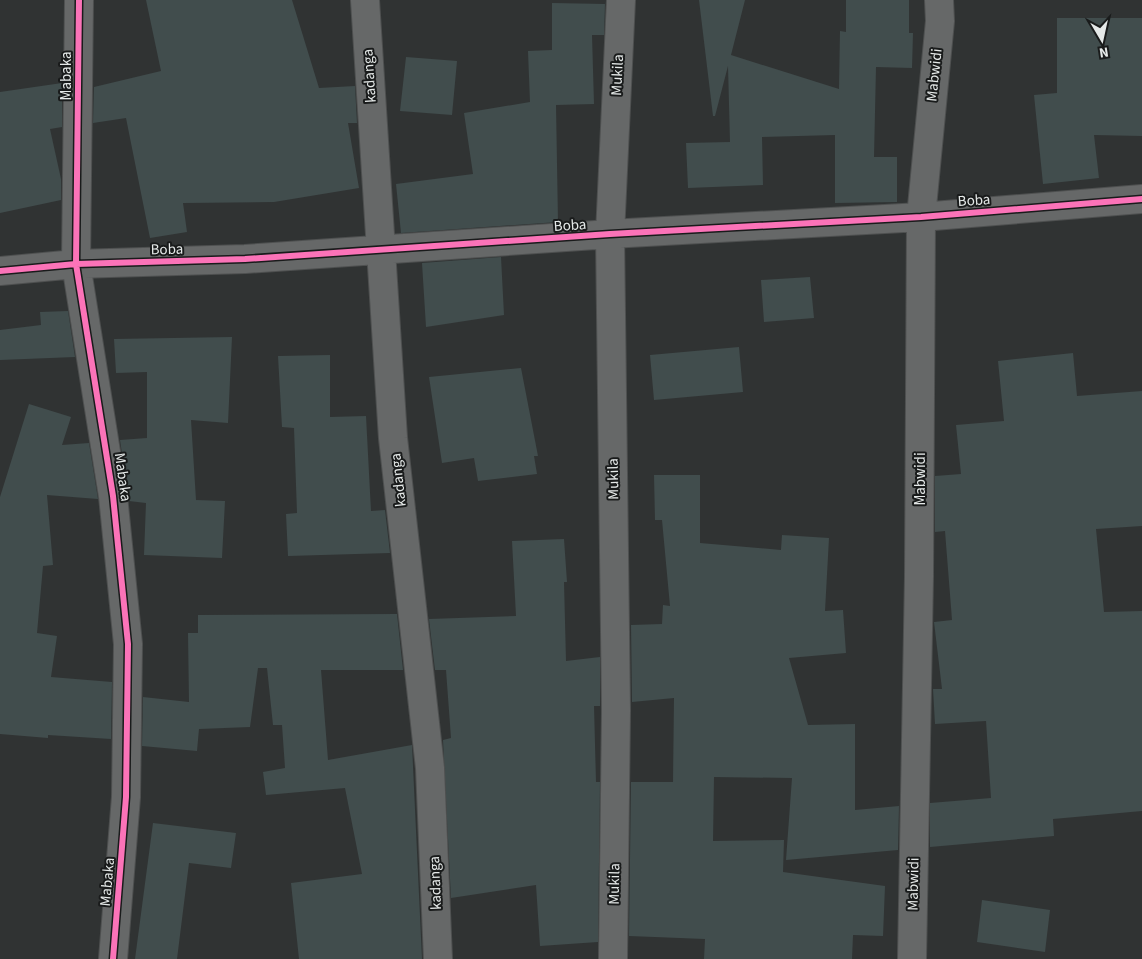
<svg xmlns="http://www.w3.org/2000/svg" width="1142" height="959" font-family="'Source Sans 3',sans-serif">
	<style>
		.building { fill: #414d4d }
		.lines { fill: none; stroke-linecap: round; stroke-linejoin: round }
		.minor-casing { stroke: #4e5050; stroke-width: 30 }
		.minor { stroke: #666868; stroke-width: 28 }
		.cycleway-casing { stroke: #191b1b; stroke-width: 9 }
		.cycleway { stroke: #fb73b8; stroke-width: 6 }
		.labels { text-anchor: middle; stroke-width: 4; stroke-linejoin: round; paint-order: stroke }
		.street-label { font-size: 15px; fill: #e5e9e8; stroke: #191b1b }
	</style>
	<rect width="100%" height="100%" fill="#303333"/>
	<!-- building -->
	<path class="building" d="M146,0H292L319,88L355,86L357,123H348L359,188L274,202L183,203L187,232L150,238L126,118L93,123L94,87L161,71Z
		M699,0H745L731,55L839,89L840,31L846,32V0H909V33H913L912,68L876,67L874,157H897V202L835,203V135L762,137L763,185L688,188L686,143L730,142L728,66L715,116H713Z
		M552,3L605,4L604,35H592L594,104L556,105L558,222L401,233L396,184L473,174L464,113L530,102L528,51L552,50Z
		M1057,18H1142V136L1094,135L1099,178L1043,184L1034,95L1057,93Z
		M406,57L457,61L452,115L400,111Z
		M62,83V127L50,129L61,179V200L0,213V92Z
		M501,257L504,315L426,327L422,263Z
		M810,277L814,318L764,322L761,280Z
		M68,311L75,357L0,360V330L41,325L40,312Z
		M232,337L228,423L191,420L196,500L225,501L222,558L144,555L146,503L129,501L120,440L147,438V372L116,373L114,339Z
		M739,347L743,392L654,400L650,355Z
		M1073,353L1077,396L1142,391V526L1096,529L1104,612L1142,611V811L1053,819L1054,836L930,847V803L991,798L986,721L935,724L933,689H942L934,622L952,620L945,531L935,532V476L961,474L956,425L1004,421L998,361Z
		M330,355V417L366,416L371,511L385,510L390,553L288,556L286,514L297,513L294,428L282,427L278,356Z
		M521,368L538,456H534L537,474L478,481L474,458L442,463L429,377Z
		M29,404L71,417L62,445L89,443L98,499L47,495L53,565L43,566L37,633L57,636L51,677L112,682L111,739L48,735V738L0,734V497Z
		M654,475H700V543L781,550L782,535L829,538L825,611L843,610L846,653L789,658L808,725L855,724V810L899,806L898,850L786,860L792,778L714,777L713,841L784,840L783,872L885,886L883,936L853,935L852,959H704L705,939L629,936L631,782H673L674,698L632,702L631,625L662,624L663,605L670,606L662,520H655Z
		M564,539L567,582H564L566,661L600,657V706H594L596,782H600L598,942L540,946L536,885L451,898L443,740L451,738L446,670H435L429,619L516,616L512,541Z
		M397,614L403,670H321L328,760L412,745L422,959H299L291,883L362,874L345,788L266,795L263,772L285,768L282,725H273L267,668H258L250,727L199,729L197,751L142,746L143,697L189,702L188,633H198V615Z
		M153,823L236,833L231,868L189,863L177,959H135Z
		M982,900L1050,910L1045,952L977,942Z"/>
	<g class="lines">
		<!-- minor casing -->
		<g class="minor-casing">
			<path id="minor" d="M79,0L76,264L113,496L128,644L126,797L113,959
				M365,0L393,438L430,768L438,959
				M0,271L76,264L245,259L610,234L921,217L1142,199
				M613,959L616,711L610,234L621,0
				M912,959L919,576L921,217L940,21L939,0"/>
		</g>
		<!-- minor -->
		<use href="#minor" class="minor"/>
		<!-- cycleway casing -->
		<g class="cycleway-casing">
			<path id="cycleway" d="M79,0L76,264L113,496L128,644L126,797L113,959
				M0,271L76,264L245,259L610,234L921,217L1142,199"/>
		</g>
		<!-- cycleway -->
		<use href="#cycleway" class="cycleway"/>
	</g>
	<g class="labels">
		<!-- street labels -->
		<g class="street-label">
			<text transform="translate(617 75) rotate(-87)" y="5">Mukila</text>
			<text transform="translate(934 75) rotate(-84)" y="5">Mabwidi</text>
			<text transform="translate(66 76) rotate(-90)" y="5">Mabaka</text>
			<text transform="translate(369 76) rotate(-94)" y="5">kadanga</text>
			<text transform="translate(974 200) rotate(-4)" y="5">Boba</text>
			<text transform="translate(570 225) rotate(-4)" y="5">Boba</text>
			<text transform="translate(167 249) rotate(-1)" y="5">Boba</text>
			<text transform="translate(123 477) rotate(82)" y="5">Mabaka</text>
			<text transform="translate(613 479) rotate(-91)" y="5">Mukila</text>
			<text transform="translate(920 479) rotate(-90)" y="5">Mabwidi</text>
			<text transform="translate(398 480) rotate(-96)" y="5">kadanga</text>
			<text transform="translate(107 882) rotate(-85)" y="5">Mabaka</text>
			<text transform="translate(435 883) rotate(-92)" y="5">kadanga</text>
			<text transform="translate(614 884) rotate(-89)" y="5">Mukila</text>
			<text transform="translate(913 884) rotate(-89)" y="5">Mabwidi</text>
		</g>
	</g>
	<!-- north arrow -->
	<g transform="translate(1102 40) rotate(171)" stroke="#191b1b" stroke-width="4" paint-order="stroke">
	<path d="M0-4L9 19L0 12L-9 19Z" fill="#e5e9e8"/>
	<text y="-8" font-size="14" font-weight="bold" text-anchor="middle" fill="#e5e9e8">N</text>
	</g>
</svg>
